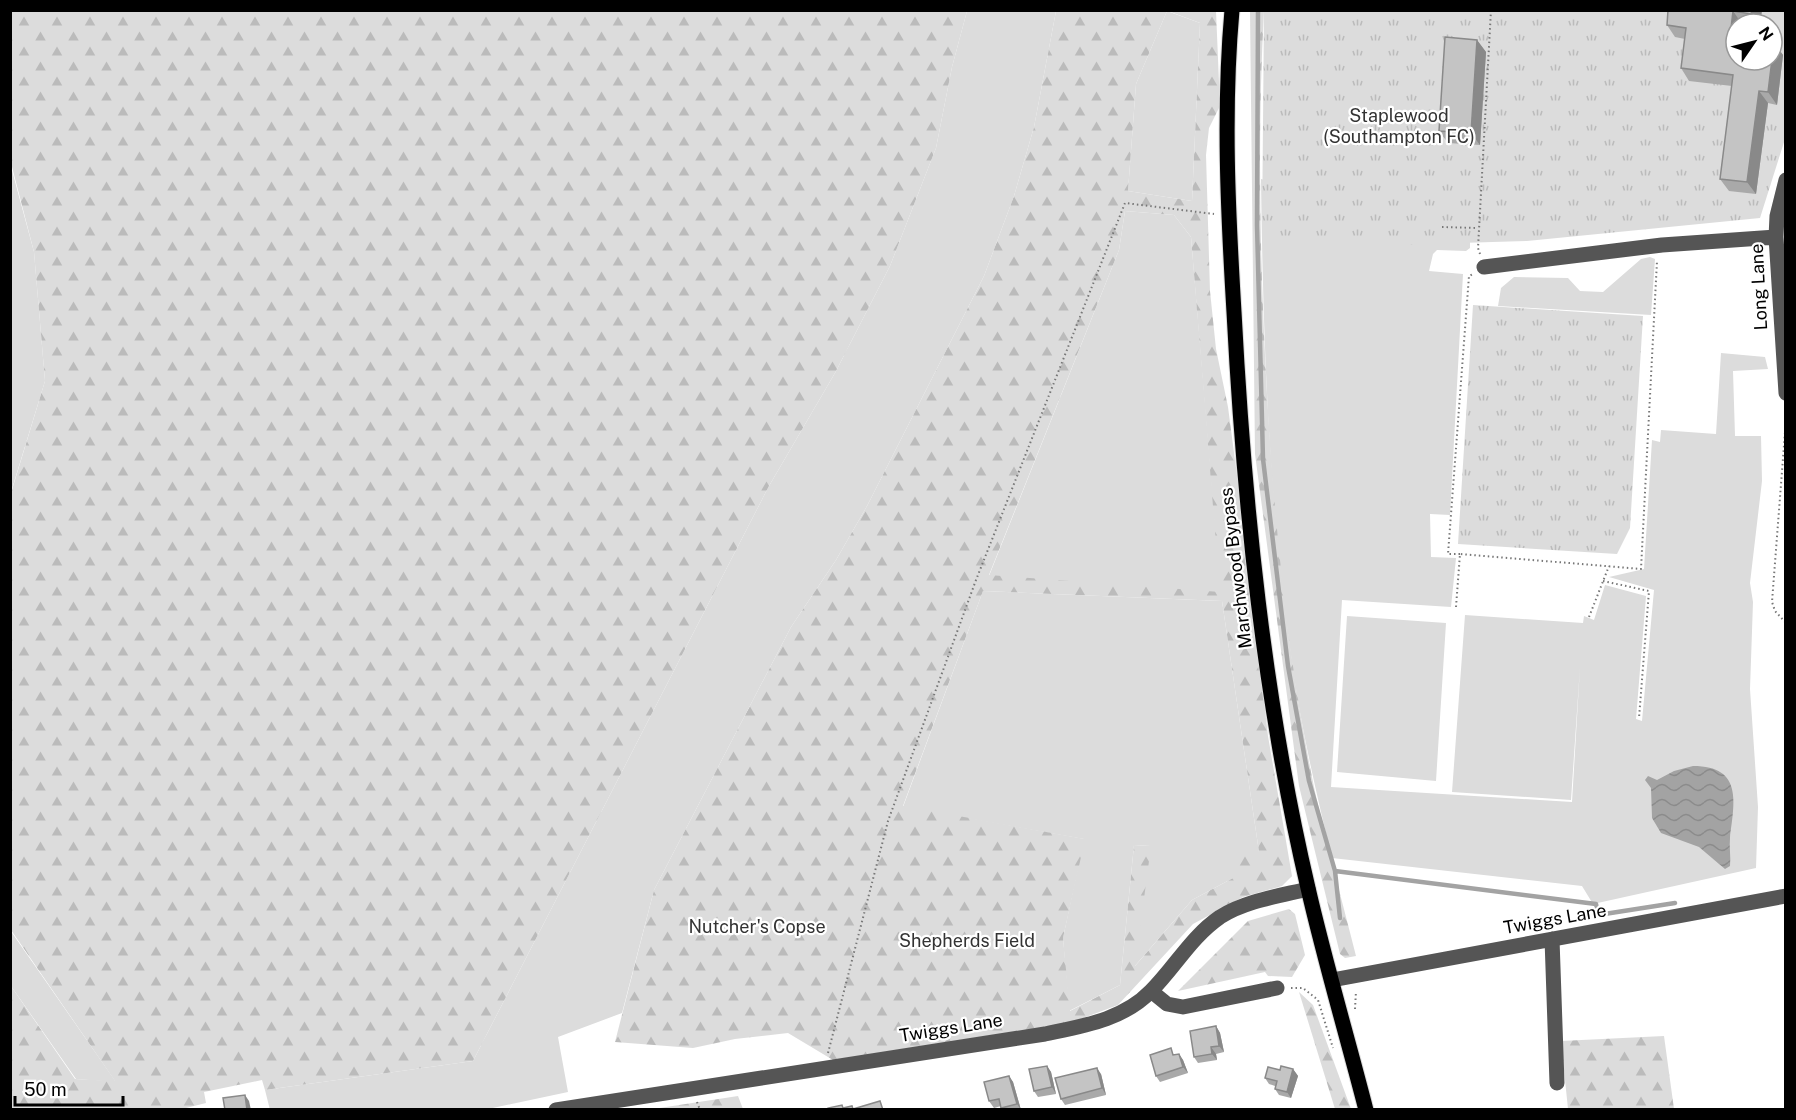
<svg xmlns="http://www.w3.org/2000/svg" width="1796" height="1120" font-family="'Public Sans',sans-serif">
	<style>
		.green { fill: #dcdcdc }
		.forest { fill: url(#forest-firs); fill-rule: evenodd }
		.park { fill: url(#park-tufts); fill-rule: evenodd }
		.water { fill: url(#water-waves) }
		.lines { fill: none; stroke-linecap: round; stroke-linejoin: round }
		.stream { stroke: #a3a3a3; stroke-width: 4.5 }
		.major-casing { stroke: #dbdbdb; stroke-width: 17 }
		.path { stroke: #777; stroke-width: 2; stroke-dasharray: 1.5 3; stroke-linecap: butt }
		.minor { stroke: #555; stroke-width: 15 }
		.major { stroke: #000; stroke-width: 15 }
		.wall { fill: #a9a9a9 }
		.shaded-wall { fill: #898989 }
		.building { fill: #c4c4c4; stroke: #898989; stroke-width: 1.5 }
		.labels { text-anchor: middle; stroke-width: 4.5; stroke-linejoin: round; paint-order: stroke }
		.park-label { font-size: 18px; fill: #333; stroke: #fff }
		.street-label { font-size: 18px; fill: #000; stroke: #fff }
	</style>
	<defs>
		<pattern id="forest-firs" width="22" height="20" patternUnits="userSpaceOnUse" patternTransform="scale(1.5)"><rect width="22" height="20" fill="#dcdcdc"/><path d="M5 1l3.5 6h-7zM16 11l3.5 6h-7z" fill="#bbb"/></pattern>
		<pattern id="park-tufts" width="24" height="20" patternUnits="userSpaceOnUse" patternTransform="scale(1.5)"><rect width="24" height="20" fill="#dcdcdc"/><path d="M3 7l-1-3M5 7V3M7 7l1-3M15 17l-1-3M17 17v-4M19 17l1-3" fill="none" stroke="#bbb"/></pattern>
		<pattern id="water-waves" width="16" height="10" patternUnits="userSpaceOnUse" patternTransform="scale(1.5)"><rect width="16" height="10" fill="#a3a3a3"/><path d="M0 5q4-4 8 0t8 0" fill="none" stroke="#8b8b8b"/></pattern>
	</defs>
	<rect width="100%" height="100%" fill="#fff"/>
	<!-- green -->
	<path class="green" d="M967,11H1056L1034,127L1014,196L984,276L867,506L836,560L791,627L654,890L622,1013L558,1037L568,1092L488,1109L270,1110L265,1090L473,1061L769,486L835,373L890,266L936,148L952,67Z
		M1167,11L1200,23L1192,201L1128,191L1136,84Z
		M10,163L34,252L45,381L11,492Z
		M1261,179L1470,235V248L1466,251L1437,250L1433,254L1429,271L1463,274L1450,515L1430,514L1431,557L1456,558L1451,607L1342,600L1331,787L1572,802L1580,667L1571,800L1452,792L1465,615L1583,623L1584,616L1594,620L1605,585L1646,596L1636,719L1642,721L1654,590L1609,577L1644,569L1652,440L1660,442L1661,430L1716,434L1721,353L1765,357L1768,369L1733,371L1735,436H1761L1762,481L1750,583L1753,602L1750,689L1758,807L1756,868L1593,904L1582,886L1332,858C1315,788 1299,719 1290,648C1268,493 1263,336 1261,179Z
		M1125,211L1174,215L1191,237L1221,593L989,576L1119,250Z
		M1650,257L1655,259L1651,315L1498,306L1501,288L1514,277L1568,278L1580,291L1603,292L1641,259Z
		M983,591L1222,601L1259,852L1233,878L1192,900L1134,967L1150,846L1134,845L1120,985L1069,1011L1063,938L1084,839L903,807Z
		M1347,616L1446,623L1436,781L1337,772Z
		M10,930L116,1082L76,1079L11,986Z"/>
	<!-- forest -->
	<path class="forest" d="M11,10L967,11L952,67L936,148L890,266L835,373L769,486L473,1061L265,1090L262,1080L204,1092L206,1103L182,1109H11V986L75,1079L115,1081L11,930V493L45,381L34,252L11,163Z
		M1056,11H1167L1136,84L1128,191L1192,201L1200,23L1168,11H1216L1220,106L1209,128L1206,155L1210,291L1216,349L1228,407L1241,506L1268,736L1292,876L1282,886L1243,897L1193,924L1118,1005L1070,1023L833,1060L788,1033L735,1039L693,1048L615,1042L654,890L791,627L836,560L867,506L984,276L1014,196L1034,127ZM1125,211L1174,215L1191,237L1220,592L989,575L1119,250ZM983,591L1222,601L1259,852L1231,851L1233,878L1192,900L1135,966L1151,846L1134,845L1120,985L1070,1011L1063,938L1085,839L903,806Z
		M1250,11H1264C1257,138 1260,267 1267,394C1274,513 1285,633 1307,751C1319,819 1339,888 1356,956L1345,958L1340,954L1299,786L1255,454Z
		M1289,909L1295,914L1305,955L1292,977L1268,976L1265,972L1178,991L1248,921Z
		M1299,992L1313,1005L1351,1109H1335Z
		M1664,1036L1674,1109H1568L1561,1041Z
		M738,1096L743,1109H653Z"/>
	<!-- park -->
	<path class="park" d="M1264,11H1785V139L1760,218L1527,241L1393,245L1262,235ZM1736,24H1772V60H1736Z
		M1473,305L1643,316L1630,528L1617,554L1458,544Z"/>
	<!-- water -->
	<path class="water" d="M1693,766C1744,766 1734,804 1730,838C1729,847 1731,857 1730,866L1725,869L1699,847L1661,833L1652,818L1651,788L1645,780L1648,776L1657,780L1674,771Z"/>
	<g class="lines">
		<!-- stream -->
		<path class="stream" d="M1258,10L1257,225L1263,459L1288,666L1309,781L1335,871L1340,918
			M1335,871L1596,904L1598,915L1675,903"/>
		<!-- major casing -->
		<g class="major-casing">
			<path id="major" d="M1232,10C1223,111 1228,212 1234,312C1244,505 1264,700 1308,888C1325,962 1347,1036 1366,1110"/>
		</g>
		<!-- path -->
		<path class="path" d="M1442,227L1478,228
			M1480,254L1478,248L1491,10
			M1786,419L1772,602L1775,611L1786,623
			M1460,554H1448L1469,276L1473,274
			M1603,581L1649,591L1639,718
			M1456,607L1460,554L1641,569L1657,261
			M1589,617L1609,566
			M1291,988H1303L1318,1000L1333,1048
			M1355,1009L1356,991
			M828,1053L888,821L976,580L1125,203L1214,214
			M697,1102L700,1110"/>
		<!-- minor -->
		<path class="minor" d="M1786,180L1777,216L1776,237L1786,393
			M1484,267L1662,245L1776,237
			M1552,939L1557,1083
			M1332,980L1786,896
			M1151,991L1167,1004L1183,1007L1277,988
			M556,1110L1045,1034C1083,1026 1123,1020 1151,991C1175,967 1191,937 1220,917C1245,901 1279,896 1308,889"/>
		<!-- major -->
		<use href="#major" class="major"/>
	</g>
	<!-- wall -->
	<path class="wall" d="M1668,10H1762L1760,24H1736V60L1774,43L1783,55L1777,105L1768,103L1756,194L1729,191L1720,179L1732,86L1689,81L1681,68L1685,39L1675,37L1667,25Z
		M1477,40L1486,52L1480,145L1448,143L1439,131Z
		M1216,1026L1220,1033L1224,1052L1216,1054L1217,1060L1198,1063L1194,1057Z
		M1179,1054L1183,1060L1188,1073L1160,1082L1156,1076L1175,1055Z
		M1047,1066L1051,1072L1056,1094L1038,1097L1034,1091Z
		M1293,1069L1298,1076L1291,1098L1279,1095L1275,1089V1086L1269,1084L1265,1078L1280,1070Z
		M1101,1074L1106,1095L1065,1105L1061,1099Z
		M1009,1076L1013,1082L1021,1110H1002L1001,1106L994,1108L989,1101Z"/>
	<!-- shaded-wall -->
	<path class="shaded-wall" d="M1752,10H1762L1760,24H1759L1751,14Z
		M1733,11L1742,24H1736V45L1730,37Z
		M1477,40L1486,52L1480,145L1471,133Z
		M1774,43L1783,55L1777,105L1768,92Z
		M1759,91L1768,103L1756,194L1747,182Z
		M1216,1026L1220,1033L1224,1052L1219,1046Z
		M1211,1047L1216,1054L1217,1060L1212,1054Z
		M1179,1054L1183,1060L1188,1073L1183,1067Z
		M1047,1066L1051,1072L1056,1094L1052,1087Z
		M1097,1068L1101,1074L1106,1095L1102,1088Z
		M1293,1069L1298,1076L1291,1098L1287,1092Z
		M1009,1076L1013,1082L1021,1110L1017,1104Z
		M245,1095L249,1101L251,1110H247Z"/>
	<!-- building -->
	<path class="building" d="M1668,10H1752L1751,14L1733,11L1730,37L1736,38V60H1772V42L1774,43L1768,92L1759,91L1747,182L1720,179L1733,75L1681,68L1686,28L1667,25Z
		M1445,37L1477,40L1471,133L1439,131Z
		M1216,1026L1219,1046L1211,1047L1212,1054L1194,1057L1190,1031Z
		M1171,1048L1173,1055L1179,1054L1183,1067L1156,1076L1150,1055Z
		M1047,1066L1052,1087L1034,1091L1029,1069Z
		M1281,1066L1293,1069L1287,1092L1275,1089L1277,1081L1265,1078L1268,1067L1280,1070Z
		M1097,1068L1102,1088L1061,1099L1055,1078Z
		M1009,1076L1017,1104L1001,1108L999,1099L989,1101L984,1082Z
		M245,1095L247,1110H225L223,1098Z
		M880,1101L883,1110H828V1108L842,1105L843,1108L852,1106L853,1109Z"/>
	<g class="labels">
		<!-- park labels -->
		<g class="park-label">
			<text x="1399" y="122">Staplewood<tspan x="1399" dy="21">(Southampton FC)</tspan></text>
			<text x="757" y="933">Nutcher's Copse</text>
			<text x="967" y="947">Shepherds Field</text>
		</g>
		<!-- street labels -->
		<g class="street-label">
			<text transform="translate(1759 287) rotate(-93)" y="6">Long Lane</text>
			<text transform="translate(1236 568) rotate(-97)" y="6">Marchwood Bypass</text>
			<text transform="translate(1555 919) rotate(-10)" y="6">Twiggs Lane</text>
			<text transform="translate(951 1028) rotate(-9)" y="6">Twiggs Lane</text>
		</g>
	</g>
	<!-- border -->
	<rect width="1796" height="1120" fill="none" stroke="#000000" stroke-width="24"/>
	<!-- north arrow -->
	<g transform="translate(1754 42) rotate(55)"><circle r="28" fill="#ffffff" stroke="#999999" stroke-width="1.5"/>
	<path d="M0-4.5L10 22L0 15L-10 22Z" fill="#000000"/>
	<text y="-9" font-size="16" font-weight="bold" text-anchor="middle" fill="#000000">N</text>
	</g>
	<!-- scale -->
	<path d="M15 1096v9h108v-9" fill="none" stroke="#000000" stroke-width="3"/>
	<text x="24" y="1096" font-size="18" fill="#000000" stroke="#ffffff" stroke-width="4.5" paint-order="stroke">50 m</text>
</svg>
